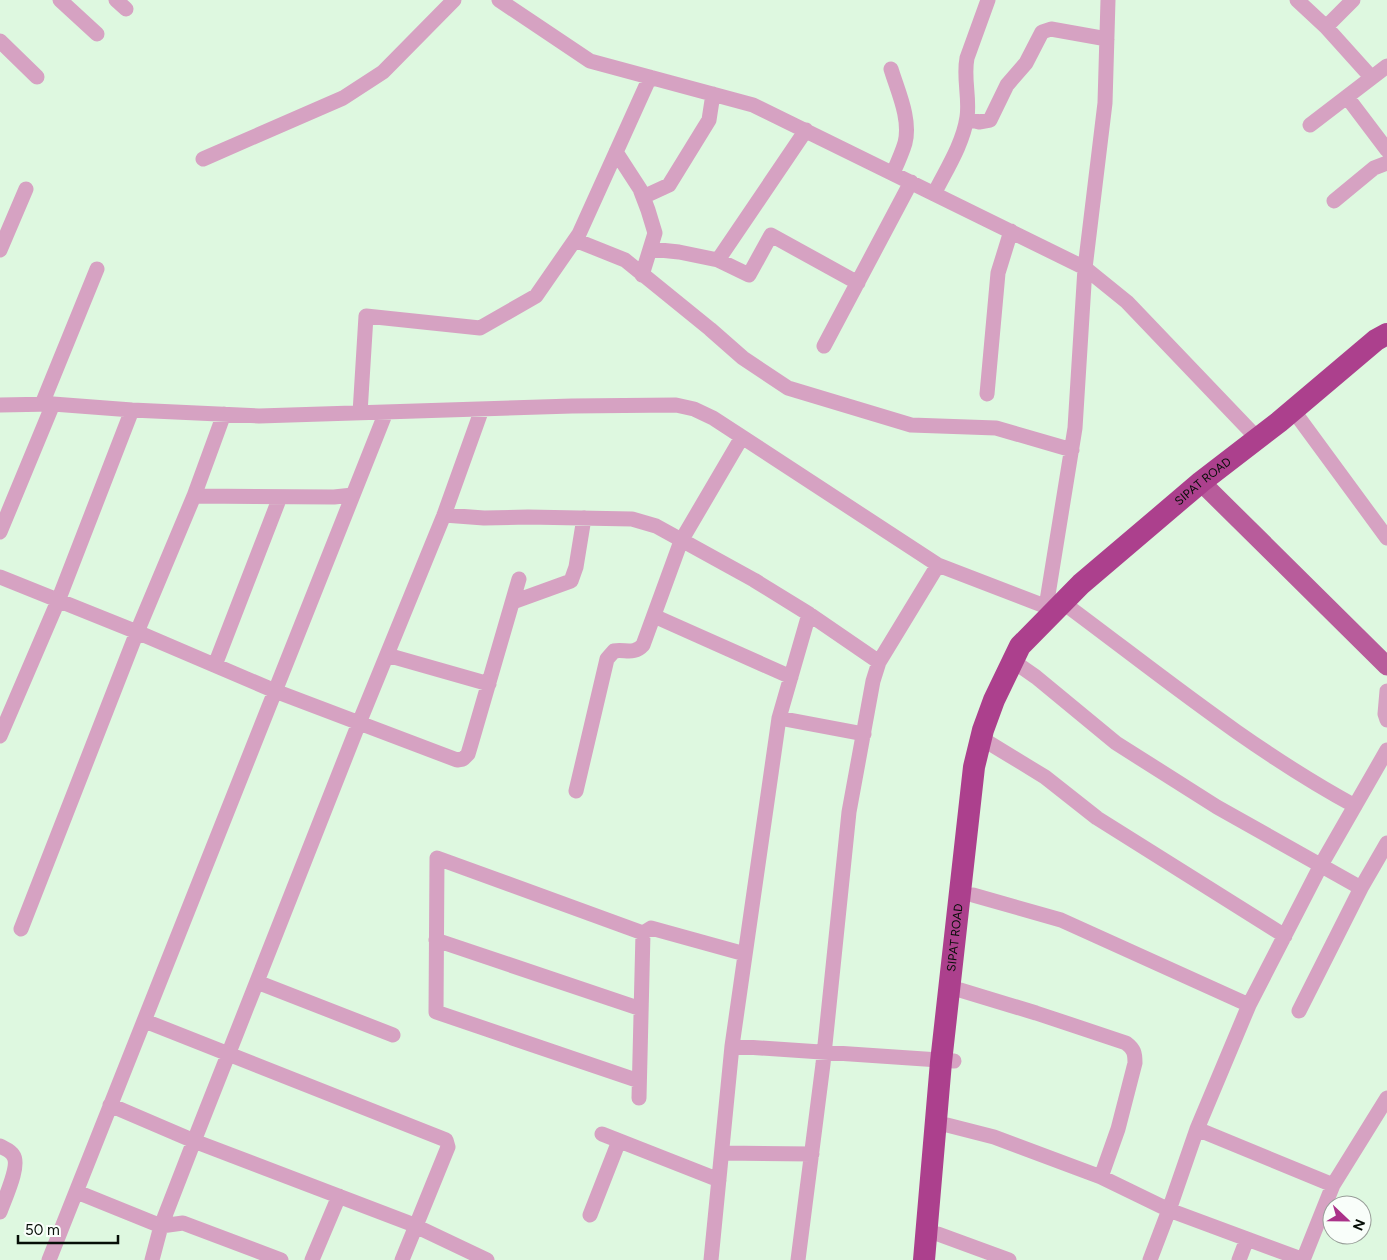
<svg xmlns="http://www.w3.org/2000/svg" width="1387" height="1260" font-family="Figtree,sans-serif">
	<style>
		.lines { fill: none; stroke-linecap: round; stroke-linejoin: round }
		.minor { stroke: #d6a2c2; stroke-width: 15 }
		.major { stroke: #b85c9b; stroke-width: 19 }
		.highway { stroke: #ac408d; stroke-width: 22 }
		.labels { text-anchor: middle; stroke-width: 5; stroke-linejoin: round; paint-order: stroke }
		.street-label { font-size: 12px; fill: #060e07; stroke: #f9fefa }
	</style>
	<rect width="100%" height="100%" fill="#def8e0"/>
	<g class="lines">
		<!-- minor -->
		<path class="minor" d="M60,0L97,34
			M116,0L126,9
			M499,0L590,61L753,105L1085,268L1127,302L1258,439
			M1297,0L1326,27L1371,77
			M1326,27L1353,0
			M0,41L37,77
			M891,69C898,92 911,119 905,143C902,153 897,164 893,173
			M1347,97L1387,150
			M967,119L979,122L990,120L1007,85L1026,63L1042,32L1051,29L1107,39
			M1310,125L1387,66
			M616,152L640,189L648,210L655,233L642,275
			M203,159L343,98L383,72L454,0
			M934,194C946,170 963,144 967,117C970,98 963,78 967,58L988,0
			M643,197L669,185L709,120L713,94
			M1334,201L1374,168L1387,163
			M575,240L625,260L710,329L743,358L788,388L911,425L996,428L1072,450
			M650,249L679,252L718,260L806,130
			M0,250L26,189
			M718,260L749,275L771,235L858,283
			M824,346L911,182
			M987,394L998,273L1011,231
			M42,404L97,269
			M0,405L53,404L132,410L259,416L572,406L676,405L694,409L713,418L938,565L1055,610
			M1293,410L1387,538
			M360,413L366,316L480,328L536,296L579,234L650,77
			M194,496L334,497L353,495
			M444,515L484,518L528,517L632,519L656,526L754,580L809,614L879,662
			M0,532L53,404
			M0,577L137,632L275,691L457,760L463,759L468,754L471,744L519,579
			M513,602L571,581L576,567L584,518
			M1062,602C1158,673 1250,749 1355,806
			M1046,607L1075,428L1085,268L1105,103L1108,0
			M654,616L791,677
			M387,655L489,684
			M1013,661L1036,677L1116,743L1217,807L1361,888
			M215,665L280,497
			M1387,691L1385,714L1387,720
			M779,718L864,734
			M0,736L58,601L132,410
			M981,738L1045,777L1097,818L1285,936
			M576,791L607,659L614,651C625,649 634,655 643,645L681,541L742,437
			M973,895L1061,920L1249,1005
			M21,929L137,632L194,496L224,414
			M643,933L651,928L745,954
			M436,940L641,1009
			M257,982L393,1035
			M960,990L1036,1013L1126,1043C1134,1049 1135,1053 1135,1063L1118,1129L1101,1177
			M1299,1011L1361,888L1387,843
			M145,1021L446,1140L448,1147L402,1260
			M732,1046L954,1061
			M639,1098L643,933L437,858L436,1012L639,1081
			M110,1105L194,1141L409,1223L487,1260
			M947,1125L994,1137L1101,1177L1169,1210L1304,1260
			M1197,1129L1333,1185
			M602,1134L719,1180
			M0,1146C5,1149 10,1150 13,1155C21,1165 4,1200 0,1212
			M722,1153L812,1154
			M77,1192L161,1226L183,1223L281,1260
			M590,1215L619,1141
			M938,1234L1009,1260
			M49,1260L386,412
			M152,1260L161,1226L194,1141L359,723L444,515L482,409
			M312,1260L339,1196
			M711,1260L732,1046L779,718L809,614
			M798,1260L823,1064L849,812L873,681L879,662L938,565
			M1150,1260L1169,1210L1197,1129L1249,1005L1321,865L1387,750
			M1239,1260L1247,1239
			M1303,1260L1333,1185L1387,1098"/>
		<!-- major -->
		<path class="major" d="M1201,482L1387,666"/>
		<!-- highway -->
		<path class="highway" id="s1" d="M924,1260L941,1062L974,767L983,730L994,700L1020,646L1081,584L1201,482L1279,422L1376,340L1387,334"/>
	</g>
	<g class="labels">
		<!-- street labels -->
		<g class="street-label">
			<text dy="4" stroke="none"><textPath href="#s1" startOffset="872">SIPAT ROAD</textPath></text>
			<text dy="4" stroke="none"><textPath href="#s1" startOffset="324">SIPAT ROAD</textPath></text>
		</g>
	</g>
	<!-- north arrow -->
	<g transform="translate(1347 1220) rotate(112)"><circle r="24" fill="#f9fefa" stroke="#989e99"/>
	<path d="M0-4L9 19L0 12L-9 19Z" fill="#aa3289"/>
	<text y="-8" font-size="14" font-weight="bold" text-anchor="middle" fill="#060e07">N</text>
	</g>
	<!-- scale -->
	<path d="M18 1235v8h100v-8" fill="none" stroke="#060e07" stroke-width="2.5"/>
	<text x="25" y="1235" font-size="15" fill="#060e07" stroke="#f9fefa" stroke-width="4" paint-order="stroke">50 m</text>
</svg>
